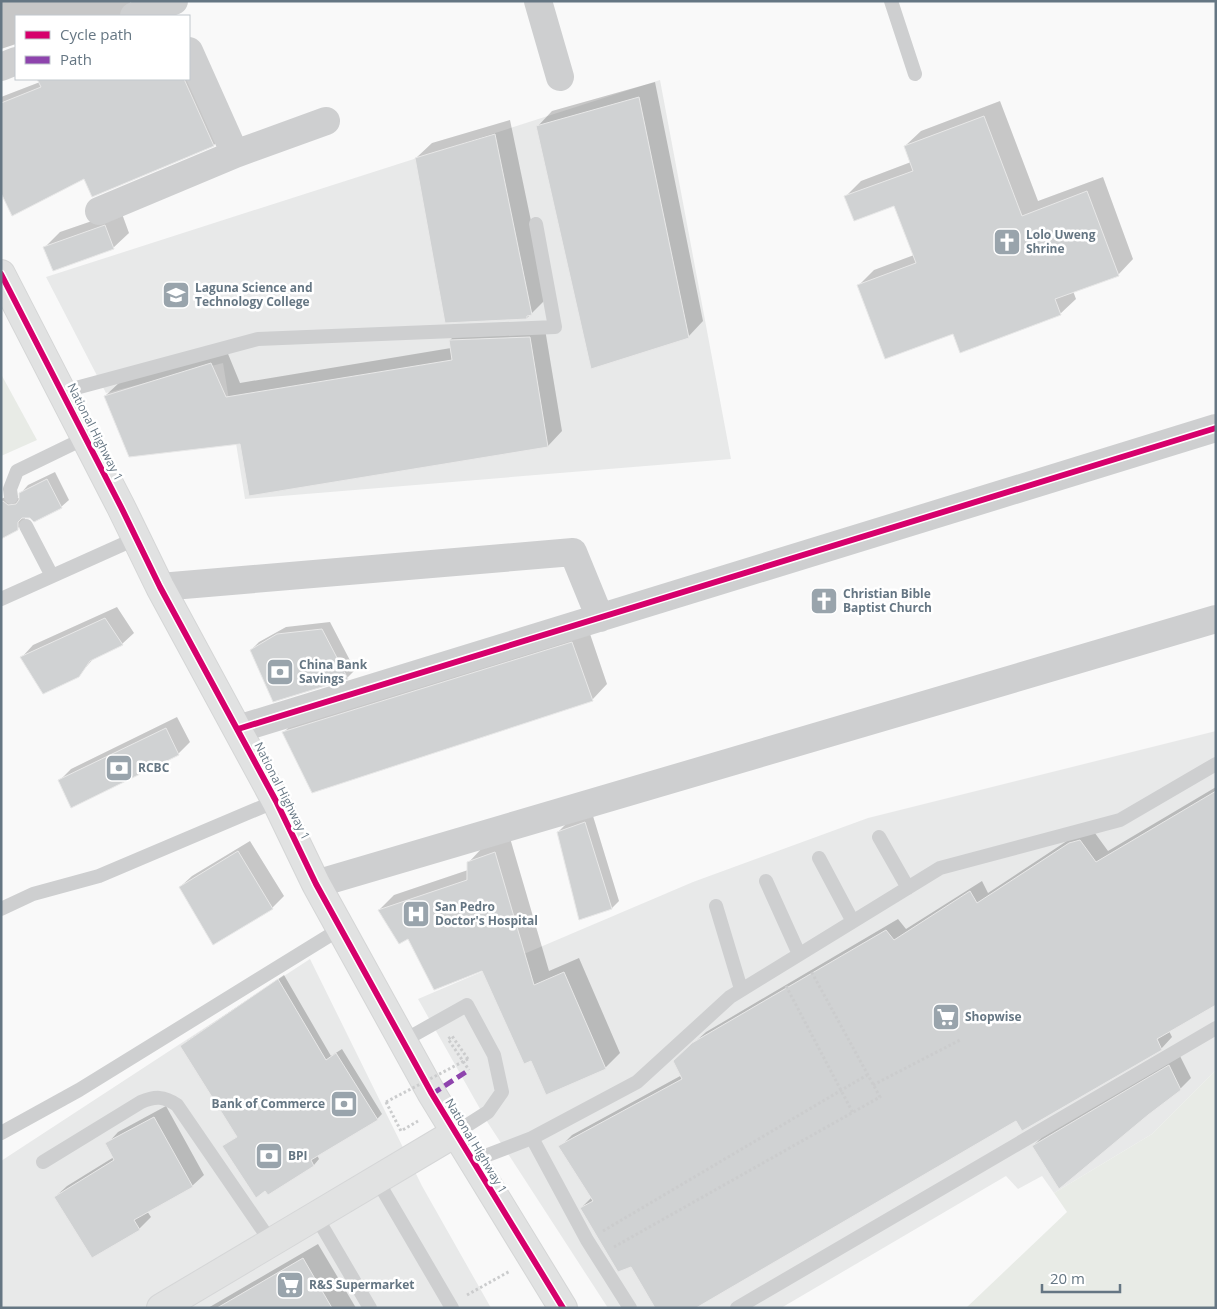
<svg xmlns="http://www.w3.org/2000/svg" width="1217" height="1309" font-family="'Open Sans',sans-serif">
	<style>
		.built { fill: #e8e9e9 }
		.green { fill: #e8ebe6 }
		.shadow { fill: #0003 }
		.building { fill: #d0d2d3; stroke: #e8e8e8 }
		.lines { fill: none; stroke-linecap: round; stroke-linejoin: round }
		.secondary-casing { stroke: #d5d6d7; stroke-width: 30 }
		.highway-casing { stroke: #d5d6d6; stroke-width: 30 }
		.path { stroke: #cbcccd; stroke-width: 3; stroke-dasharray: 2.5 2.5; stroke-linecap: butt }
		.lane { stroke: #cecfd0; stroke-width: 14 }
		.street { stroke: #cecfd0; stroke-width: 28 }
		.secondary { stroke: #e1e2e2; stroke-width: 28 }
		.highway { stroke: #e1e2e2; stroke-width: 28 }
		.path-bridge { stroke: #cbcccd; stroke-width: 3; stroke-dasharray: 2.5 2.5; stroke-linecap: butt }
		.quiet { stroke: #8e44ad; stroke-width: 5; stroke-dasharray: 10 5; stroke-linecap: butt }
		.cycleway-casing { stroke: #fff; stroke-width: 9 }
		.cycleway { stroke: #d6006c; stroke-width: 6 }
		.labels { text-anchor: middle; stroke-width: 5; stroke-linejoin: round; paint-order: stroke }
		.poi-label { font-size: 12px; font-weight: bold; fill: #657683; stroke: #fff; text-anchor: start }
		.street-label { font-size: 12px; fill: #657683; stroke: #fff }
	</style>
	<rect width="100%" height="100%" fill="#f9f9f9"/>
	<!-- built -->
	<path class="built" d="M660,80L731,459L245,499L223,363L106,393L46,277Z
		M1216,731V1070L1152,1134L1054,1193L1042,1176L1018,1189L1006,1176L781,1308H608L488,1123L418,999L693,882L868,818Z
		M310,959L422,1186L491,1308H1V1161Z"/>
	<!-- green -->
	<path class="green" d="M1,374L37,440L1,456Z
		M1216,1070V1308H966L1067,1212L1054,1193L1152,1134Z"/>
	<!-- shadow -->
	<path class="shadow" d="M1,1H130L131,9L136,16H16V44L1,49Z
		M38,79H189L225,133L214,145L93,196L84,177L1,190V97L40,82Z
		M655,82L703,321L688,337L537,127L552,111Z
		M1000,101L1038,201L1103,177L1133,259L1118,275L1073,291L1076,299L1060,314L954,332L858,286L874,270L914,255L895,204L846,196L861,181L911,162L905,146L921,131Z
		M510,120L547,298L527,318L416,158L432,143Z
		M121,211L129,233L113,248L45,247L60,232Z
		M544,323L562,431L548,446L250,495L241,443L105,396L120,382L226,349L240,383L451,348L450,340L464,326Z
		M55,472L69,500L61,507L31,517H25V521L17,529L1,537V499L12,494L16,498H20L21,493L28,485Z
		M117,607L134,633L122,644L95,657L78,676L22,657L33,645Z
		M330,622L355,670L347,678L251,650L259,642L286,627Z
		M588,628L607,684L592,700L284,732L299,717Z
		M177,717L190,742L178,754L60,780L71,769Z
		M1216,787V1004L1169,1031L1172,1037L1161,1049L1016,1120L631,1265L581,1208L592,1197L560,1147L572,1135L682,1075L686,1050L706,1032L898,919L906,929L982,881L988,893L1082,831L1092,829L1108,851Z
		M593,816L619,901L612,908L580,918L558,832L566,824Z
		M510,838L549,971L579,958L620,1053L605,1068L532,1060L483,970L409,937L379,910L394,895L468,870V863L483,847Z
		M250,841L284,896L272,908L180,887L192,876Z
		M284,975L331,1056L342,1049L382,1114L377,1119L317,1155L319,1159L314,1165L269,1193L224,1146L238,1136L181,1046L187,1041Z
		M1180,1056L1191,1078L1180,1089L1033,1146L1044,1135Z
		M166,1106L204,1175L192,1186L147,1211L151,1217L139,1229L55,1197L67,1186L114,1157L107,1144L118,1132Z
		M318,1244L356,1308H208Z"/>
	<!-- building -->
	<path class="building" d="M37,79H184L214,146L92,197L84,179L12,216L1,193V103L41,87Z
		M639,97L689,338L591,369L536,126Z
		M984,116L1022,216L1087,191L1119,276L1055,299L1061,315L960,353L953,334L885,359L857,285L916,263L894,206L854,221L844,196L913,171L904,146Z
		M495,134L532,315L527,316V319L445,323L415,158Z
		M105,225L114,249L53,271L43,247Z
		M530,337L548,447L249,496L240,444L129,457L104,396L211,363L226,397L452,360L449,340Z
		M47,479L62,508L34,522L30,518H22L18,522V530L1,539V502L3,501L8,505L16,504L19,500V493Z
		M105,618L123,645L90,661L79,677L43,694L20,657Z
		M322,629L348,679L273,702L250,650L277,634Z
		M572,642L593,701L312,793L282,732Z
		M166,728L179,755L71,808L58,780Z
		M1216,791V1005L1157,1039L1162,1050L1022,1131L1016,1121L696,1308H655L631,1267L618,1272L580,1208L593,1201L558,1146L682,1079L673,1061L692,1043L886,930L894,940L970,891L977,903L1069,843L1080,840L1096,862Z
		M585,822L612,909L579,920L557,832Z
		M238,851L273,909L213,945L179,887Z
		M495,852L534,985L564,972L606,1069L546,1095L531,1061L524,1064L482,971L434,990L408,939L399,944L378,910L467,880V862Z
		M278,979L326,1060L336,1053L378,1120L311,1160L314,1166L268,1195L265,1191L256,1198L222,1146L237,1137L180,1046Z
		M1169,1065L1181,1090L1148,1115L1059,1189L1032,1146Z
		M154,1117L193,1187L134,1220L140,1230L92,1258L54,1197L114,1160L105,1143Z
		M303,1258L332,1308H217Z"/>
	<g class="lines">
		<!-- secondary casing -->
		<g class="secondary-casing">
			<path id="secondary" d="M161,1308L455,1133"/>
		</g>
		<!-- highway casing -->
		<g class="highway-casing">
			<path id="highway" d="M1,274L121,507L160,587L276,801L316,884L432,1094L563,1308"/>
		</g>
		<!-- path -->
		<path class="path" d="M786,986L853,1113
			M468,1059L452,1036L448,1039L469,1070
			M873,1085L960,1040
			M386,1102L401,1131L418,1121
			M603,1231L867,1075
			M614,1247L880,1097L811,971
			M467,1295L510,1271"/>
		<!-- lane -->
		<path class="lane" d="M891,1L915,74
			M61,392L258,339L555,327L536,224
			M11,497L10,489L17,471L85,438
			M26,526L52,576
			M1,599L137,538
			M879,837L908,888
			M819,858L852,920
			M766,881L799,954
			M716,906L741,989
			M1,909L33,894L99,876L276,801
			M403,1041L467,1005L494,1055L502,1092L488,1112L455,1133
			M1,1133L79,1090L340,929
			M532,1138L587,1240L630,1308
			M472,1161L532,1138L637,1082L730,997L940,868L1120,820L1216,764
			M43,1162L141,1102C155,1096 164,1096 177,1105L271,1242
			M377,1180L452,1308
			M316,1216L370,1308
			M737,1308L1216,1028"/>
		<!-- street -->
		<path class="street" d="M538,1L560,77
			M134,16L174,1
			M189,51L235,154
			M1,67L16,61
			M99,211L235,154L326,121
			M160,587L573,552L600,618
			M238,729L1216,428
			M316,884L1216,619"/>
		<!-- secondary -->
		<use href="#secondary" class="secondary"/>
		<!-- highway -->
		<use href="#highway" class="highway"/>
		<!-- path-bridge -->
		<path class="path-bridge" d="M386,1102L468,1059"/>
		<!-- quiet -->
		<path class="quiet" d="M432,1094L469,1070"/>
		<!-- cycleway casing -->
		<g class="cycleway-casing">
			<path id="cycleway" d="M1,274L121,507L160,587L276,801L316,884L432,1094L563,1308
				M238,729L1216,428"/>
		</g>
		<!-- cycleway -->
		<use href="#cycleway" class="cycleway"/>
	</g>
	<!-- icons -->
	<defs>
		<g id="church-square" transform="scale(1.4375)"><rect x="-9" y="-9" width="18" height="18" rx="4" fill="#99a4ac" stroke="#fff"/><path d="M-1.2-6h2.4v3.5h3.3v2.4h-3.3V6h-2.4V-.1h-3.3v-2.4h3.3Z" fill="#fff"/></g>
		<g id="university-square" transform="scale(1.4375)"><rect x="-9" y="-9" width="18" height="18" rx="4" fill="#99a4ac" stroke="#fff"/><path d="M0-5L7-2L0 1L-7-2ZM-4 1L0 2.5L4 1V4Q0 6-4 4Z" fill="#fff"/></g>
		<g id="bank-square" transform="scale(1.4375)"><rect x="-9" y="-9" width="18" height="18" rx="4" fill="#99a4ac" stroke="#fff"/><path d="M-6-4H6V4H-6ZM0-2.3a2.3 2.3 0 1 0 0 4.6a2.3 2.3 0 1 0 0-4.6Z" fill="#fff"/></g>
		<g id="hospital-square" transform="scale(1.4375)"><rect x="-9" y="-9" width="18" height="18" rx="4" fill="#99a4ac" stroke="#fff"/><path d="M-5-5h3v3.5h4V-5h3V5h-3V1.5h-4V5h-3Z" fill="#fff"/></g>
		<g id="supermarket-square" transform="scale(1.4375)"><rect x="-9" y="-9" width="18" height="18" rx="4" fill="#99a4ac" stroke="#fff"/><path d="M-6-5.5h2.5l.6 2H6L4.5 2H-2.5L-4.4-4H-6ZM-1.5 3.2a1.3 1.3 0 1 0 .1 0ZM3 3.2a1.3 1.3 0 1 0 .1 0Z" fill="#fff"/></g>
	</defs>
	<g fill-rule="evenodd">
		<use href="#church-square" x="1007" y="242"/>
		<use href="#university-square" x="176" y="295"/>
		<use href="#church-square" x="824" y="601"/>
		<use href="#bank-square" x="280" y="672"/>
		<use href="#bank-square" x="119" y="768"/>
		<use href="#hospital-square" x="416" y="914"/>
		<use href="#supermarket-square" x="946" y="1017"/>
		<use href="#bank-square" x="344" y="1104"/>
		<use href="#bank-square" x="269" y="1156"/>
		<use href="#supermarket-square" x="290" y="1285"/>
	</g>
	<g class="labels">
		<!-- poi labels -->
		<g class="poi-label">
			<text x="1026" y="239">Lolo Uweng<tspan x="1026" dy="14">Shrine</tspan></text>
			<text x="195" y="292">Laguna Science and<tspan x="195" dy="14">Technology College</tspan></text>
			<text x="843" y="598">Christian Bible<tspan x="843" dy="14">Baptist Church</tspan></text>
			<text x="299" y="669">China Bank<tspan x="299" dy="14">Savings</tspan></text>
			<text x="138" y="772">RCBC</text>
			<text x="435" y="911">San Pedro<tspan x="435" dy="14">Doctor's Hospital</tspan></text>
			<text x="965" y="1021">Shopwise</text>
			<text x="325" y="1108" text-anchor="end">Bank of Commerce</text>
			<text x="288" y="1160">BPI</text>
			<text x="309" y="1289">R&amp;S Supermarket</text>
		</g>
		<!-- street labels -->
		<g class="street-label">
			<text transform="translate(95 432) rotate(63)" y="4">National Highway 1</text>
			<text transform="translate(282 791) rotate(63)" y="4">National Highway 1</text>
			<text transform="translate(476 1146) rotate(59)" y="4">National Highway 1</text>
		</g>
	</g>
	<!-- border -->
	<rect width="1217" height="1309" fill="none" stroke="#657683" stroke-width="5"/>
	<!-- legend -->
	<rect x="15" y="15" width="175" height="65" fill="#ffffff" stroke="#c1c8cd"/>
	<rect x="25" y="31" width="25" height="8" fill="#d6006c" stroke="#c1c8cd"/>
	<text x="60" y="40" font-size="15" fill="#657683">Cycle path</text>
	<rect x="25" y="56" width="25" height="8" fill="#8e44ad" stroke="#c1c8cd"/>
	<text x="60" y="65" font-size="15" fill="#657683">Path</text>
	<!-- scale -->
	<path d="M1042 1284v8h78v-8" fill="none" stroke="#657683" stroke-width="2.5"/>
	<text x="1050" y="1284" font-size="15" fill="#657683" stroke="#ffffff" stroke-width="4" paint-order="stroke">20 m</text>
</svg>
